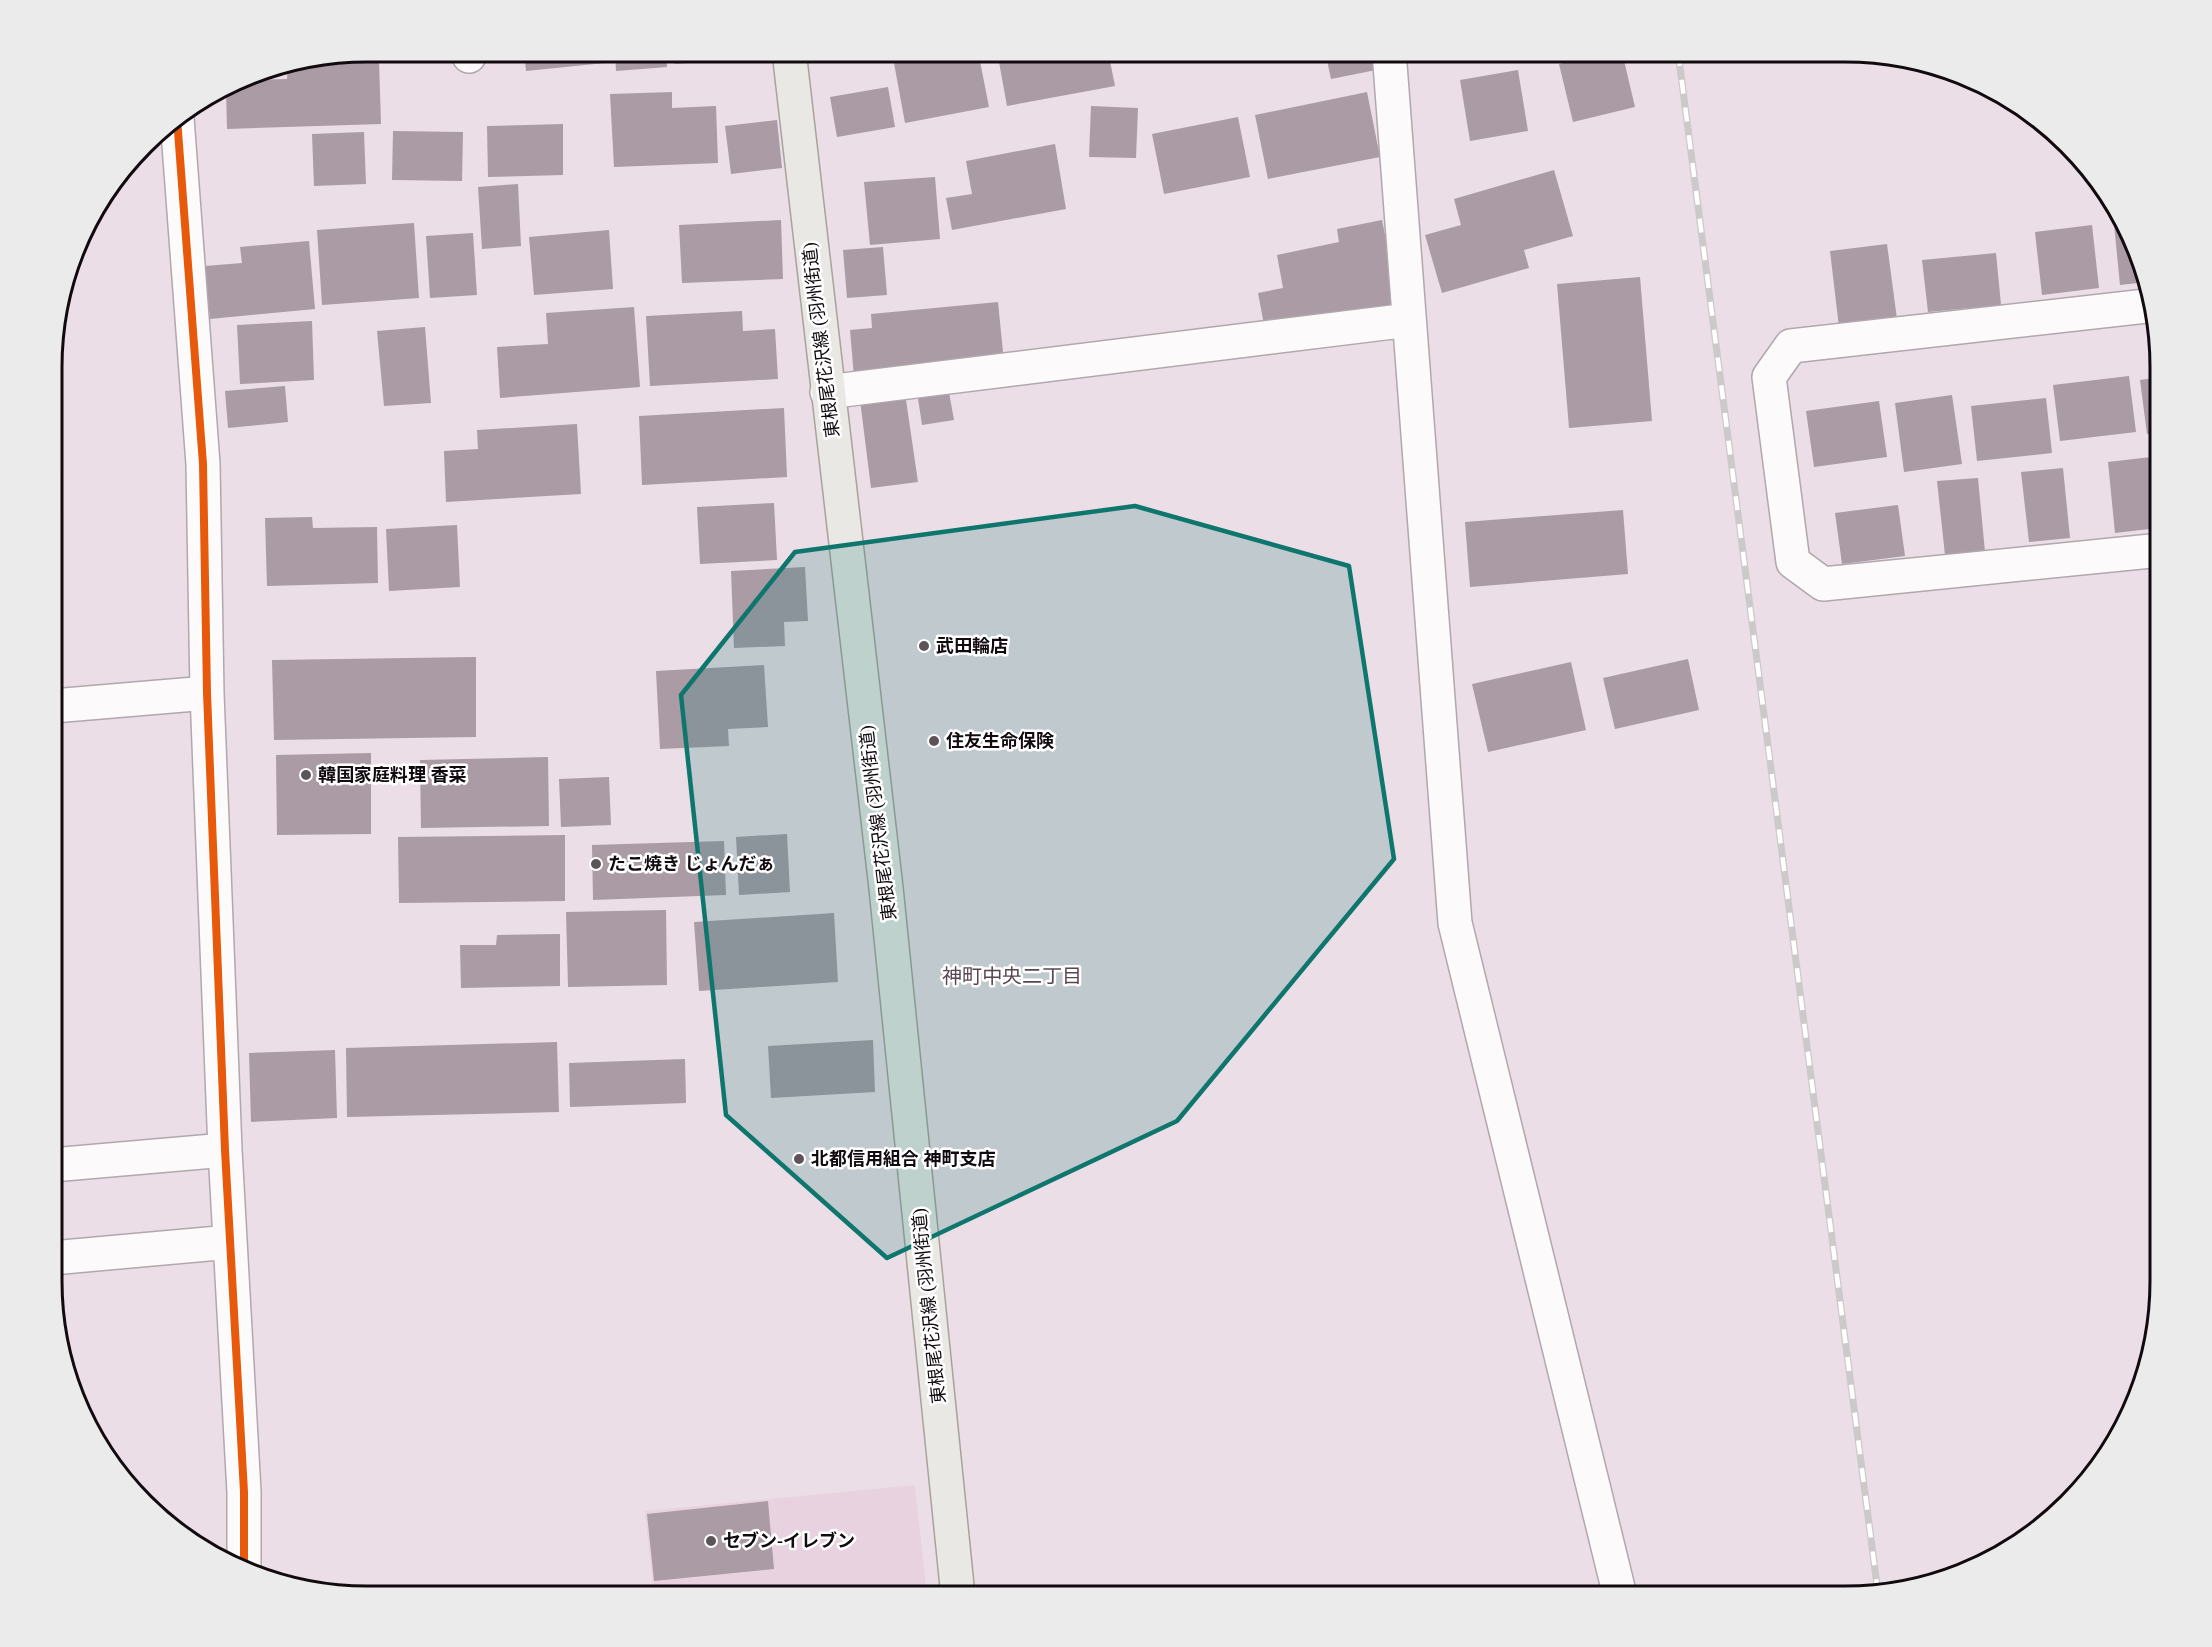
<svg xmlns="http://www.w3.org/2000/svg" width="2212" height="1647" font-family="'Times New Roman','Noto Sans JP',serif">
	<style>
		.built { fill: #e9d2e0 }
		.building { fill: #aa9ba5 }
		.lines { fill: none; stroke-linecap: round; stroke-linejoin: round }
		.minor-casing { stroke: #b1a7ad; stroke-width: 36 }
		.major-casing { stroke: #a8a29c; stroke-width: 36 }
		.minor { stroke: #fcfafb; stroke-width: 33 }
		.major { stroke: #eae8e4; stroke-width: 33 }
		.rail-casing { stroke: #ccc9cb; stroke-width: 7 }
		.rail { stroke: #fff; stroke-width: 4.5; stroke-dasharray: 14; stroke-linecap: butt }
		.cycleway-casing { stroke: #fff; stroke-width: 11 }
		.cycleway { stroke: #e8590c; stroke-width: 8 }
		.marked { fill: #0f766e; fill-opacity: 0.2; stroke: #0f766e; stroke-width: 4.5; stroke-linejoin: round }
		.poi-dot { fill: #5d545a; stroke: #fff; stroke-width: 2 }
		.labels { text-anchor: middle; stroke-width: 5; stroke-linejoin: round; paint-order: stroke }
		.street-label { font-size: 18px; fill: #110a0f; stroke: #fff }
		.poi-label { font-size: 18px; font-weight: bold; fill: #110a0f; stroke: #fff; text-anchor: start }
		.neighbourhood-label { font-size: 20px; fill: #5a4653; stroke: #fff }
		.rim { fill: none; stroke: #110a0f; stroke-width: 3 }
	</style>
	<rect width="100%" height="100%" fill="#ebdee6"/>
	<!-- built -->
	<path class="built" d="M915,1485L927,1596L603,1595L602,1591L653,1585L645,1511Z"/>
	<!-- building -->
	<path class="building" d="M373,51H448V54L373,55Z
		M524,51H604L605,63L526,71Z
		M615,51H666L667,67L616,71Z
		M674,51H727L728,60L675,64Z
		M953,51H978L989,107L905,123L894,63Z
		M997,51H1108L1115,86L1007,106Z
		M1325,51H1372L1376,70L1331,79Z
		M1610,52H1622L1635,107L1573,122L1559,64Z
		M379,61L381,124L227,129L226,90L243,80L287,79L288,64Z
		M1518,70L1528,131L1470,141L1460,80Z
		M888,87L895,127L837,137L830,97Z
		M672,92V108L716,106L718,163L614,167L610,94Z
		M1367,92L1380,157L1268,179L1255,115Z
		M1091,106L1138,108L1136,158L1089,157Z
		M1238,117L1250,177L1164,194L1152,134Z
		M777,120L782,168L731,174L725,126Z
		M563,124V175L488,177L487,126Z
		M393,131L463,132L462,181L392,180Z
		M364,132L366,184L314,186L312,134Z
		M1055,144L1066,209L952,230L946,198L972,194L966,161Z
		M1554,170L1573,236L1524,250L1529,268L1442,293L1425,235L1461,225L1454,199Z
		M935,177L940,239L870,245L864,182Z
		M518,184L521,246L482,249L478,187Z
		M2113,214H2118L2129,227L2147,282L2120,285Z
		M781,220L783,279L682,283L679,225Z
		M1382,220L1399,303L1265,330L1258,293L1283,288L1277,255L1339,242L1337,229Z
		M414,223L419,298L322,305L317,230Z
		M2092,225L2099,288L2042,295L2035,232Z
		M609,230L613,289L534,295L529,237Z
		M473,233L477,295L430,298L426,236Z
		M309,241L315,309L210,319L205,266L242,263L240,247Z
		M1887,244L1897,319L1839,327L1830,251Z
		M883,247L887,295L847,298L843,250Z
		M1996,253L2001,305L1928,312L1922,260Z
		M1640,277L1652,421L1569,428L1557,284Z
		M998,302L1004,362L854,377L850,330L872,328L871,314Z
		M634,307L640,387L500,398L497,347L548,344L546,313Z
		M742,311L743,331L775,329L778,379L650,386L646,316Z
		M312,321L314,380L240,384L237,325Z
		M425,327L431,403L384,406L377,331Z
		M2129,376L2136,432L2060,441L2053,385Z
		M2161,377V432L2147,434L2140,380Z
		M285,386L288,422L228,428L225,391Z
		M948,387L954,420L922,425L917,392Z
		M905,393L918,482L871,488L860,400Z
		M1952,395L1962,464L1904,472L1895,403Z
		M2046,398L2052,453L1977,461L1971,406Z
		M1879,401L1887,457L1814,467L1806,411Z
		M784,408L787,477L642,485L639,416Z
		M577,424L581,494L446,502L444,451L478,449L477,430Z
		M2151,457L2158,528L2115,533L2108,462Z
		M2063,468L2070,538L2029,542L2021,472Z
		M1978,478L1985,552L1945,555L1937,481Z
		M774,503L777,560L700,564L697,507Z
		M1898,505L1905,556L1842,564L1835,513Z
		M1623,510L1628,574L1470,587L1465,522Z
		M312,517L313,528L377,527L378,583L267,586L265,518Z
		M457,525L460,587L389,591L386,529Z
		M805,567L808,621L784,622L785,646L734,648L731,571Z
		M476,657V737L274,740L272,660Z
		M1688,659L1699,710L1615,729L1603,678Z
		M1571,662L1586,730L1488,752L1472,684Z
		M764,665L768,727L728,729L729,746L660,749L656,671Z
		M371,753V834L277,835L276,755Z
		M548,757L549,826L421,828L420,760Z
		M609,777L611,825L561,827L559,779Z
		M787,834L790,892L739,895L736,837Z
		M565,835V901L399,903L398,837Z
		M724,841L726,895L593,900L592,845Z
		M666,910L667,985L568,987L566,912Z
		M834,913L838,982L699,991L694,922Z
		M560,934V986L461,988L460,945H496L497,935Z
		M873,1040L875,1092L771,1098L768,1046Z
		M557,1042L559,1112L347,1117L346,1048Z
		M335,1050L337,1118L251,1122L249,1053Z
		M685,1059L686,1103L570,1107L569,1063Z
		M768,1501L774,1569L654,1581L647,1514Z"/>
	<g class="lines">
		<!-- minor casing -->
		<g class="minor-casing">
			<path id="minor" d="M468,51L469,56
				M1389,51L1455,923L1620,1596
				M177,118L203,464L207,693L225,1150L244,1492V1571
				M2155,305L1791,346L1769,377L1793,562L1823,584L2161,550
				M827,392L1409,320
				M53,706L207,693
				M52,1165L225,1150
				M52,1258L230,1242"/>
		</g>
		<!-- major casing -->
		<g class="major-casing">
			<path id="major" d="M789,51L886,888L958,1596"/>
		</g>
		<!-- minor -->
		<use href="#minor" class="minor"/>
		<!-- major -->
		<use href="#major" class="major"/>
		<!-- rail casing -->
		<g class="rail-casing">
			<path id="rail" d="M1678,52L1878,1593"/>
		</g>
		<!-- rail -->
		<use href="#rail" class="rail"/>
		<!-- cycleway casing -->
		<g class="cycleway-casing">
			<path id="cycleway" d="M177,118L203,464L207,693L225,1150L244,1492V1571"/>
		</g>
		<!-- cycleway -->
		<use href="#cycleway" class="cycleway"/>
	</g>
	<!-- marked area -->
	<path class="marked" d="M1135,506L1349,566L1394,859L1177,1121L887,1258L726,1115L681,695L795,552Z"/>
	<!-- markers -->
	<g class="poi-dot">
		<circle cx="924" cy="646" r="6"/>
		<circle cx="934" cy="741" r="6"/>
		<circle cx="306" cy="775" r="6"/>
		<circle cx="596" cy="864" r="6"/>
		<circle cx="799" cy="1159" r="6"/>
		<circle cx="711" cy="1541" r="6"/>
	</g>
	<g class="labels">
		<!-- street labels -->
		<g class="street-label">
			<text transform="translate(821 340) rotate(-97)" y="6">東根尾花沢線 (羽州街道)</text>
			<text transform="translate(878 823) rotate(-97)" y="6">東根尾花沢線 (羽州街道)</text>
			<text transform="translate(929 1306) rotate(-96)" y="6">東根尾花沢線 (羽州街道)</text>
		</g>
		<!-- poi labels -->
		<g class="poi-label">
			<text x="936" y="652">武田輪店</text>
			<text x="946" y="747">住友生命保険</text>
			<text x="318" y="781">韓国家庭料理 香菜</text>
			<text x="608" y="870">たこ焼き じょんだぁ</text>
			<text x="811" y="1165">北都信用組合 神町支店</text>
			<text x="723" y="1547">セブン-イレブン</text>
		</g>
		<!-- neighbourhood labels -->
		<g class="neighbourhood-label">
			<text x="1012" y="983">神町中央二丁目</text>
		</g>
	</g>
	<!-- crop -->
	<path d="M0 0H2212V1647H0ZM367 62H1845A305 305 0 0 1 2150 367V1281A305 305 0 0 1 1845 1586H367A305 305 0 0 1 62 1281V367A305 305 0 0 1 367 62Z" fill="#ecebec" fill-rule="evenodd"/>
	<path class="rim" d="M367 62H1845A305 305 0 0 1 2150 367V1281A305 305 0 0 1 1845 1586H367A305 305 0 0 1 62 1281V367A305 305 0 0 1 367 62Z"/>
</svg>
